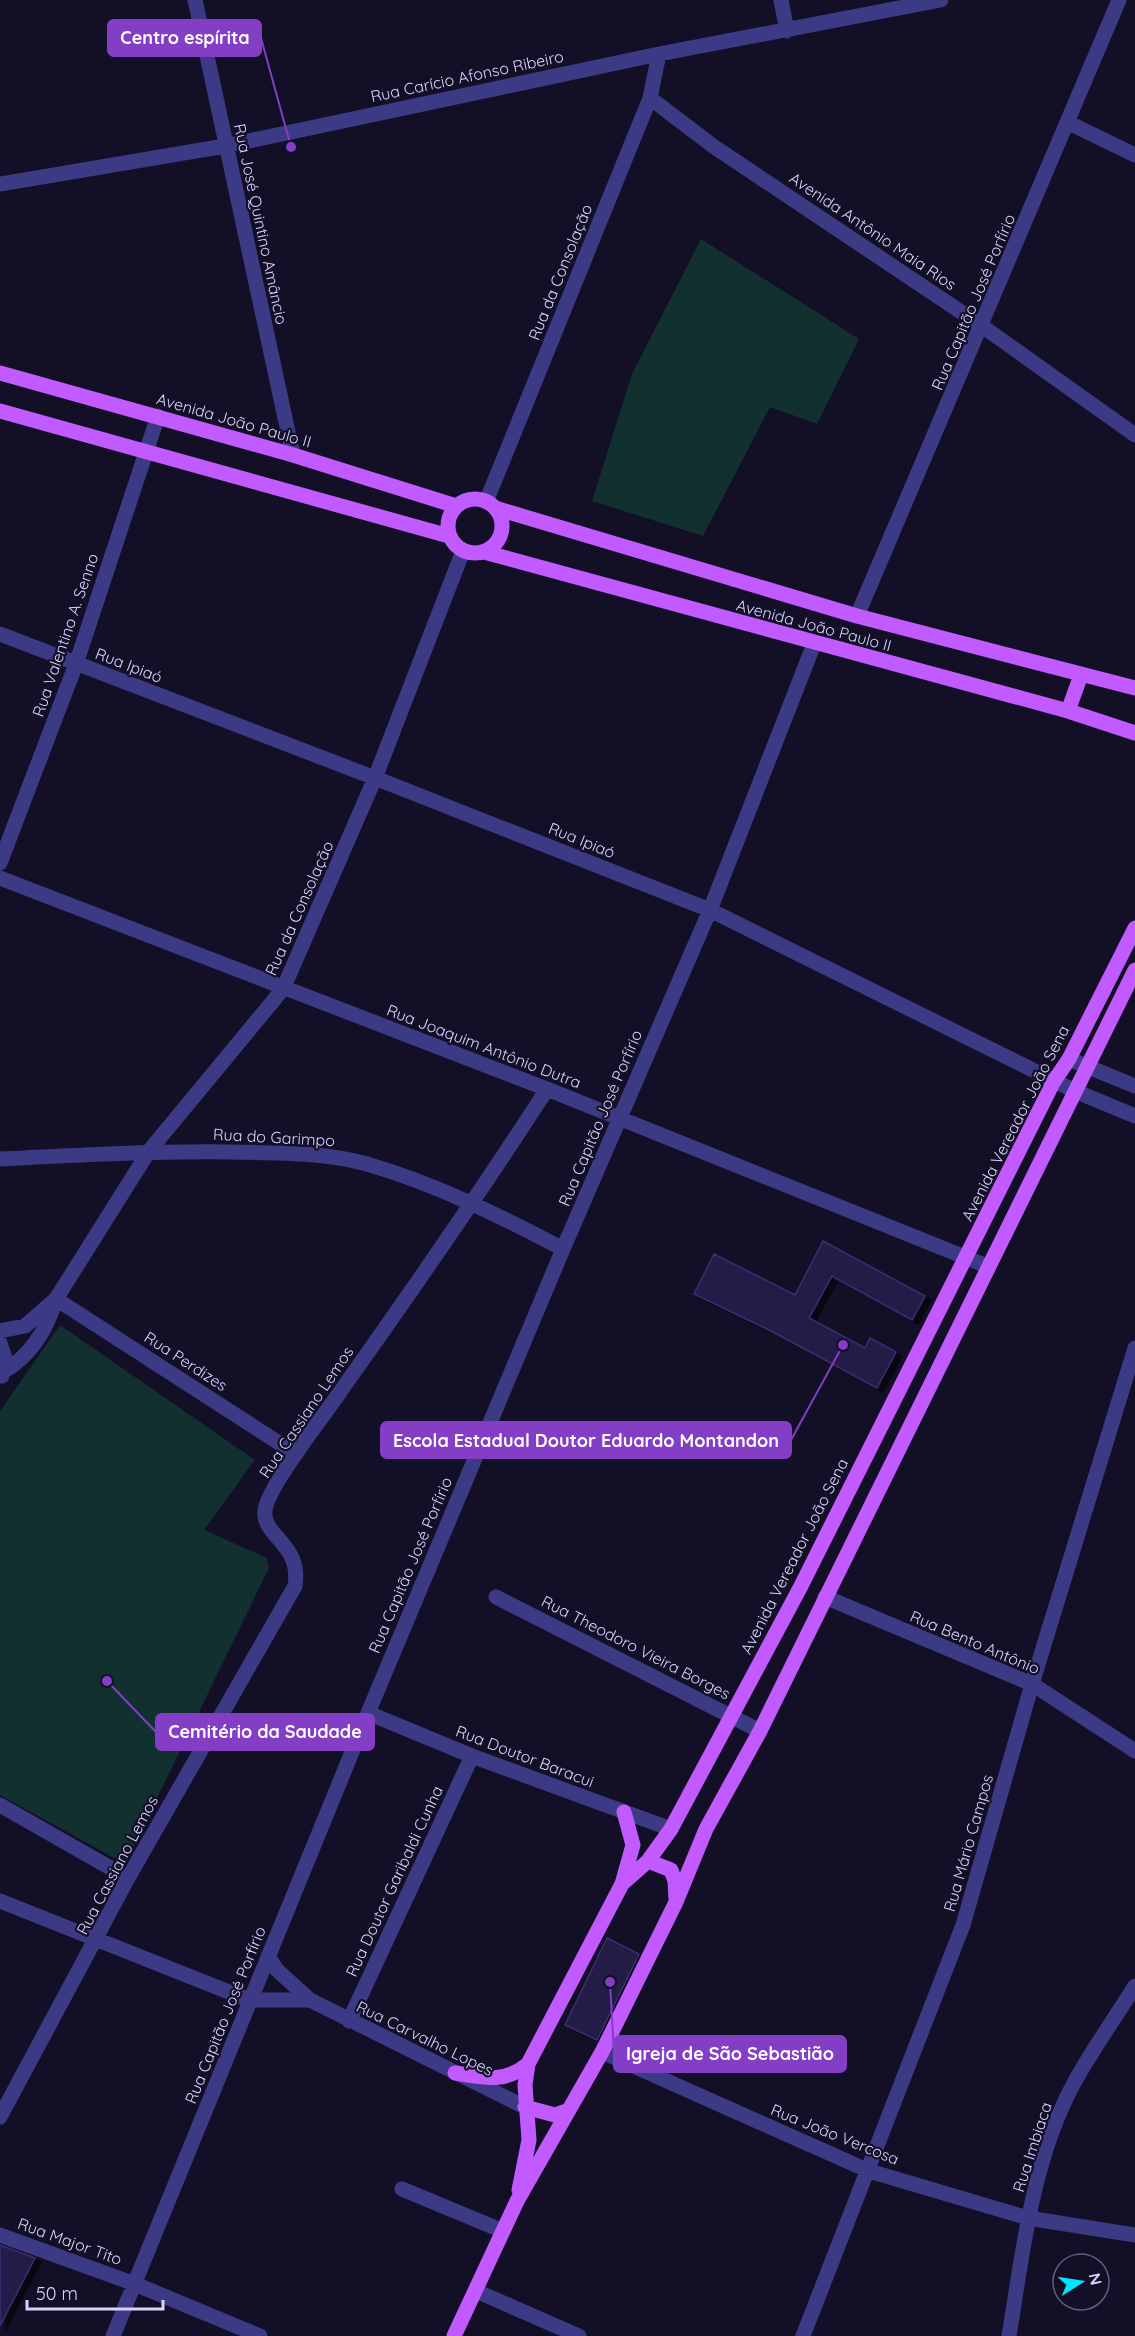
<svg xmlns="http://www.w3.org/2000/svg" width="1135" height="2336" font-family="Quicksand,sans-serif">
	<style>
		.green { fill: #12302f }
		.building { fill: #241b47; stroke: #3b2d73; stroke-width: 1.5; filter: url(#shadow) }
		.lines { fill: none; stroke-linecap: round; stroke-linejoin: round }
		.minor { stroke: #3d3a85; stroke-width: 15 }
		.major { stroke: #c25bff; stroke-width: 15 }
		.labels { text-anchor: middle; stroke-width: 4.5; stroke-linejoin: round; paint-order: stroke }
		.street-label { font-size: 16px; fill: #d9d4ff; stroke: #130f26 }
		.leader { fill: none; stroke: #843dc5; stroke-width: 2 }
		.callout-dot { fill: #843dc5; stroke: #130f26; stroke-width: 2 }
		.callout { fill: #843dc5; stroke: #843dc5; stroke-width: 2 }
		.callout-label { font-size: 18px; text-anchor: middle; font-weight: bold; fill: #fff }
	</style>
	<defs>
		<filter id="shadow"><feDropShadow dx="6" dy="4" stdDeviation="0" flood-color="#0009"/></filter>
	</defs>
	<rect width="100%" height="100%" fill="#130f26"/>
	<!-- green -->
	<path class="green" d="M701,239L859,339L817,424L770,407L703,536L592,501L632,374Z
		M60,1325L255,1460L204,1530L267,1558L269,1568L125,1864L0,1795V1411Z"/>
	<!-- building -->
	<path class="building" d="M823,1241L925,1296L912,1320L832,1276L809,1318L865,1348L870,1338L896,1352L877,1388L773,1332L694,1294L714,1254L795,1295Z
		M607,1938L639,1954L597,2040L565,2025Z
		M0,2245L35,2258L0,2326Z"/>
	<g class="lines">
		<!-- minor -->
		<path class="minor" d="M195,0L293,455
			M781,0L787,31
			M650,98L713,146L982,326L1135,435
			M1069,123L1135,155
			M0,184L225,146L659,54L941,0
			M486,502L650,98L659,54
			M857,616L1119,0
			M0,634L375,778L710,910L1075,1091L1135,1116
			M0,863L76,664L158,416
			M0,878L547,1089L987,1266
			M1069,1059L1135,1086
			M0,1159C77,1155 154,1151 232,1152C277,1153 323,1152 367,1164C436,1184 500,1216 563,1249
			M56,1299L296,1454
			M0,1331L25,1326L56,1299
			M0,1343L6,1361L2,1376
			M4,1371C32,1355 47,1329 56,1299L149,1151L283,989L375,778L463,551
			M496,1597L760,1731
			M825,1597L1032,1684L1135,1751
			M368,1713L472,1756L671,1829
			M0,1805L128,1878
			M0,1901L249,2000H310
			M268,1956L277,1970L310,2000L525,2107
			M349,2021L472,1756
			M602,2052L869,2171L1028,2218L1135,2235
			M0,2117L128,1878L295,1586C302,1543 261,1536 265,1510C268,1486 324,1416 340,1392C411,1292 481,1192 547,1089
			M402,2189L503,2231
			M0,2235L135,2284L260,2336
			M476,2291L579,2336
			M113,2336L368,1713L563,1249L710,910L814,644
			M803,2336L963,1925L1032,1684L1135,1348
			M1009,2336C1023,2251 1032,2160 1074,2083C1092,2050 1115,2018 1135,1986"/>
		<!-- major -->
		<path class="major" d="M0,373L293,455L456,506
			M0,411L449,536
			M448 526a27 27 0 1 1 54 0a27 27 0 1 1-54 0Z
			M495,508L857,616L1135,688
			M484,552L1068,711L1135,733
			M1068,711L1081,675
			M648,1861L671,1870L675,1881L676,1899
			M622,1884L633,1845L624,1812
			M455,2073C484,2077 504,2084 528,2064
			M525,2107L555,2115L569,2110
			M519,2190L529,2140L525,2085L528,2064L622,1884L648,1861L671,1829L801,1586L1054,1081L1069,1059L1135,928
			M454,2336L517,2201L602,2052L676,1902L706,1829L760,1731L1135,970"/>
	</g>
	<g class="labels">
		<!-- street labels -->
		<g class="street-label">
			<text transform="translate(467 76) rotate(-12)" y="6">Rua Carício Afonso Ribeiro</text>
			<text transform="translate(261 224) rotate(78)" y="6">Rua José Quintino Amâncio</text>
			<text transform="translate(873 231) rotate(34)" y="6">Avenida Antônio Maia Rios</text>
			<text transform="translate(560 272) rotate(-68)" y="6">Rua da Consolação</text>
			<text transform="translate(973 302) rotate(-67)" y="6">Rua Capitão José Porfírio</text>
			<text transform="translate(234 420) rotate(16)" y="6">Avenida João Paulo II</text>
			<text transform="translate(814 625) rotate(15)" y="6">Avenida João Paulo II</text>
			<text transform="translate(65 635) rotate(-71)" y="6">Rua Valentino A. Senno</text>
			<text transform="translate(129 665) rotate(21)" y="6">Rua Ipiaó</text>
			<text transform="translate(582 840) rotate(22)" y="6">Rua Ipiaó</text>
			<text transform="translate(299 908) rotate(-66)" y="6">Rua da Consolação</text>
			<text transform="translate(484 1046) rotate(21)" y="6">Rua Joaquim Antônio Dutra</text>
			<text transform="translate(600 1118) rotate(-67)" y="6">Rua Capitão José Porfírio</text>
			<text transform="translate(1015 1123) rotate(-63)" y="6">Avenida Vereador João Sena</text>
			<text transform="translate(274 1137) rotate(3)" y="6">Rua do Garimpo</text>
			<text transform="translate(186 1361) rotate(33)" y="6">Rua Perdizes</text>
			<text transform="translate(306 1412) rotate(-56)" y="6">Rua Cassiano Lemos</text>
			<text transform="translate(794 1556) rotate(-63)" y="6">Avenida Vereador João Sena</text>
			<text transform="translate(410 1565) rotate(-67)" y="6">Rua Capitão José Porfírio</text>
			<text transform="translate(975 1642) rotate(23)" y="6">Rua Bento Antônio</text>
			<text transform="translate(636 1647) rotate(27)" y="6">Rua Theodoro Vieira Borges</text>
			<text transform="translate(525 1756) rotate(21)" y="6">Rua Doutor Baracui</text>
			<text transform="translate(968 1843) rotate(-74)" y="6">Rua Mário Campos</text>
			<text transform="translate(117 1865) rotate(-62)" y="6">Rua Cassiano Lemos</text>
			<text transform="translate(394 1881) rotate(-65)" y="6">Rua Doutor Garibaldi Cunha</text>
			<text transform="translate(225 2015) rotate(-68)" y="6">Rua Capitão José Porfírio</text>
			<text transform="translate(425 2038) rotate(26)" y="6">Rua Carvalho Lopes</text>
			<text transform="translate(835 2134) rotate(22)" y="6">Rua João Vercosa</text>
			<text transform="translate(1032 2147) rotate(-72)" y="6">Rua Imbiaca</text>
			<text transform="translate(70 2241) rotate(20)" y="6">Rua Major Tito</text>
		</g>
	</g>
	<!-- callouts -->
	<path class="leader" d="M291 147L261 38M843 1345L791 1440M107 1681L156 1732M610 1982L614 2054"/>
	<g class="callout-dot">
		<circle cx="291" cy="147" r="6"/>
		<circle cx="843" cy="1345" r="6"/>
		<circle cx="107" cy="1681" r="6"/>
		<circle cx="610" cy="1982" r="6"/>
	</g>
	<g class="callout">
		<rect x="108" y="20" width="153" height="36" rx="6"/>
		<rect x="381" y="1422" width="410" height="36" rx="6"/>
		<rect x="156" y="1714" width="218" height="36" rx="6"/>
		<rect x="614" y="2036" width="232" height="36" rx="6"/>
	</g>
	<g class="callout-label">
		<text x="185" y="44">Centro espírita</text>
		<text x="586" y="1447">Escola Estadual Doutor Eduardo Montandon</text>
		<text x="265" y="1738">Cemitério da Saudade</text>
		<text x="730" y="2060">Igreja de São Sebastião</text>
	</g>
	<!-- north arrow -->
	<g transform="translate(1081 2282) rotate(78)"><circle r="28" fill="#130f26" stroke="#625e7d" stroke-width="1.5"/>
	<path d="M0-4.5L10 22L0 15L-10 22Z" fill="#00e5ff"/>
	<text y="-9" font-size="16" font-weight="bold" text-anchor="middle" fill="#d9d4ff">N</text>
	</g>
	<!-- scale -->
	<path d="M27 2300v9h136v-9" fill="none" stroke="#d9d4ff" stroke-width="3"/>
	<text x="36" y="2300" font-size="18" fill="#d9d4ff" stroke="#130f26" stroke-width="4.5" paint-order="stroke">50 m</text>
</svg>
